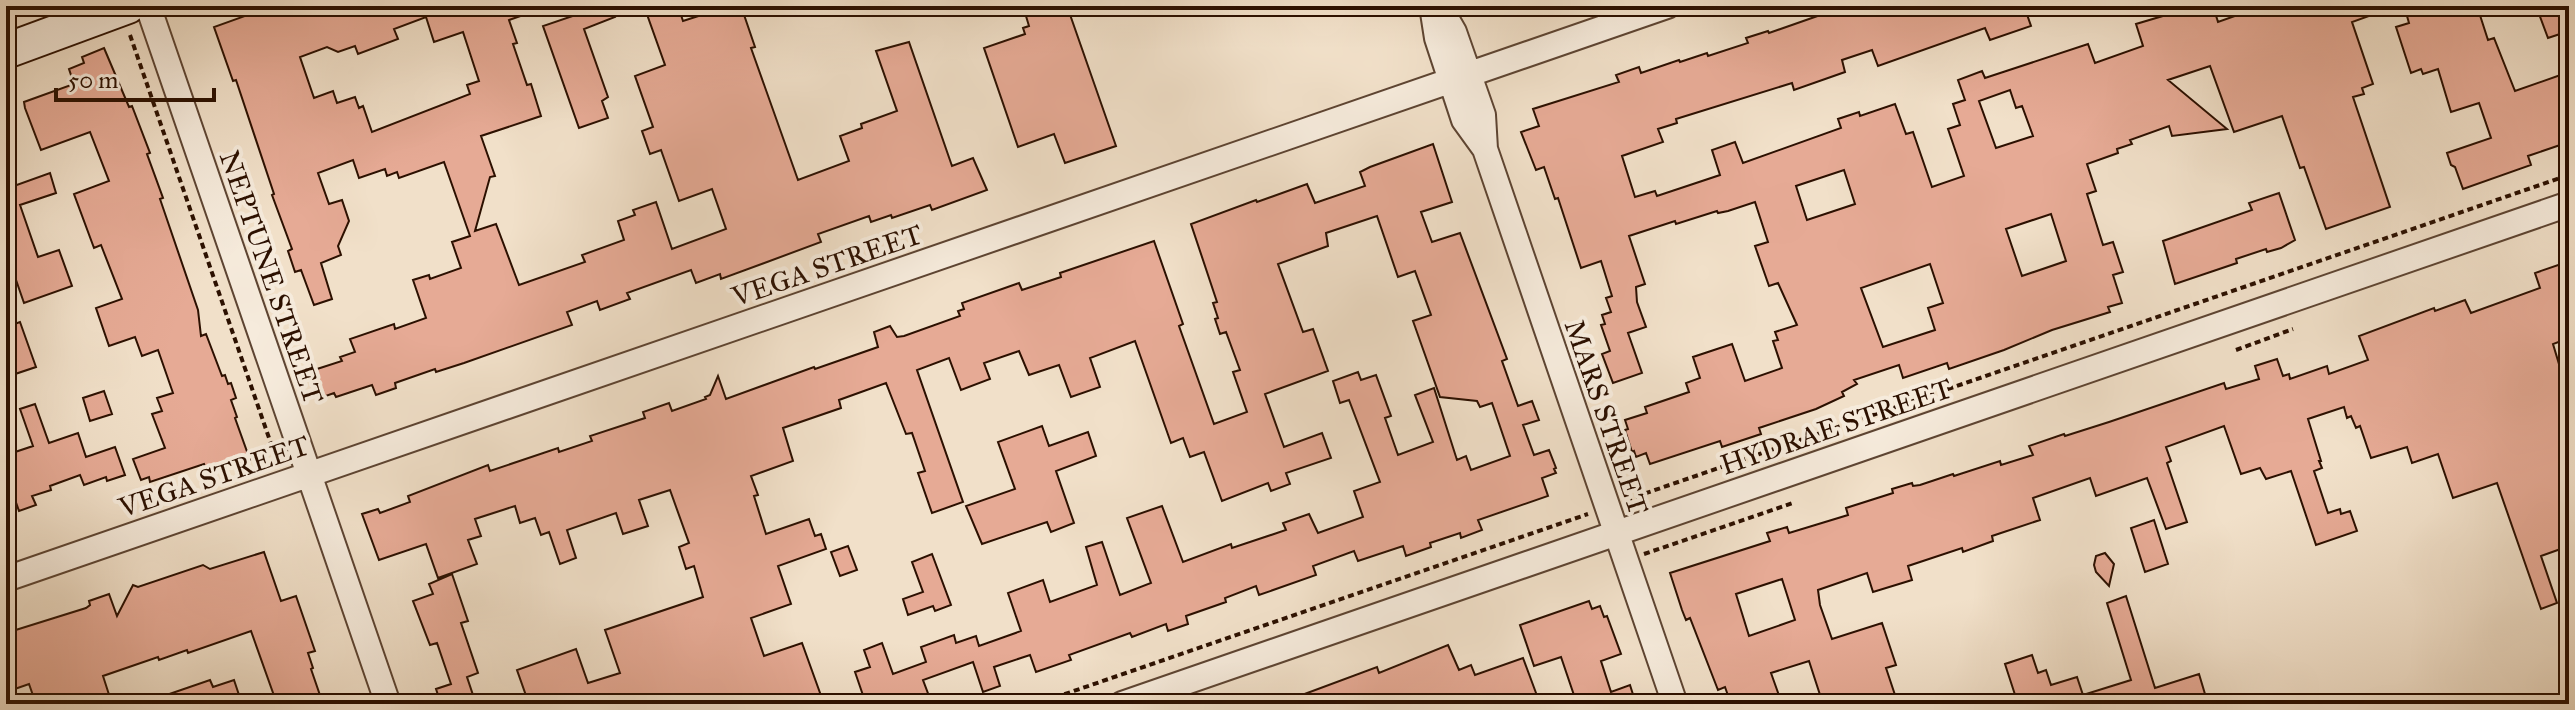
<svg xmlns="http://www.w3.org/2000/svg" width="2575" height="710" font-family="'IM FELL Great Primer',serif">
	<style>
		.building { fill: #e6aa95; stroke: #2c1000; stroke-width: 2; fill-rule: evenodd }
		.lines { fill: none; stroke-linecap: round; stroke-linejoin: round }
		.minor-casing { stroke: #5d4432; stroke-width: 28 }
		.secondary-casing { stroke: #2c1000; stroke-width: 38 }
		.path { stroke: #2c1000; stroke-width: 4; stroke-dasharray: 6 4; stroke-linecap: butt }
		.minor { stroke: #f6ebdc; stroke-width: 24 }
		.secondary { stroke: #f6ebdc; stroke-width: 34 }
		.labels { text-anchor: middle; stroke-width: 8; stroke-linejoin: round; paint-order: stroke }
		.street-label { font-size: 28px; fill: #2c1000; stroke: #f6ebdc }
	</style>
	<rect width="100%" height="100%" fill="#f1e0c9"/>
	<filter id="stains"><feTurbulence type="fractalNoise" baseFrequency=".0025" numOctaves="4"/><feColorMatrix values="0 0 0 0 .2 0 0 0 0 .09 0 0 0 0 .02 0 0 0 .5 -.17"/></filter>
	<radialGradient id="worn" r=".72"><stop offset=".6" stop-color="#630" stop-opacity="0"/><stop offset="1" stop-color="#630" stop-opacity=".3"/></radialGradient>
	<!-- building -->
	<path class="building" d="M273,6H540L541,9L509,20L517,43L513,44L527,85L531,84L541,116L481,136L495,176L490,177L475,231L496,224L519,285L585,262L582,255L624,240L618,221L635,215L633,210L656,202L672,249L726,229L712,189L679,201L661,150L650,154L642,131L653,127L635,76L665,65L644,6H678L683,21L714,11L713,6H741L755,47L751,48L798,180L849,161L840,136L862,128L861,124L897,111L876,51L909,42L952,166L973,158L987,190L932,210L930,205L892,218L891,215L871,222L869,216L818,234L821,242L721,279L720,274L696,283L691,270L627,293L630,299L600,310L597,301L567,312L572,325L464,363L436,372L435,369L395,383L396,388L376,395L372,385L336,397L334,393L323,397L314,370L342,361L340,357L355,352L350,339L394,324L395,329L426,318L413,280L429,275L430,279L461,268L452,242L470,236L444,162L399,178L397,172L387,176L385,169L359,178L353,160L318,173L329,204L342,200L349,221L338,246L341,255L321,263L332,299L314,305L301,270L295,272L288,251L292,249L272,195L274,194L236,80L233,81L214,27ZM426,17L434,42L463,32L479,81L467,85L470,94L372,132L363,106L359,108L355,97L337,103L333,91L314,98L300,57L327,47L338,52L355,46L358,54L398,39L394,29Z
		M602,6H611L615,17L584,29L608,97L602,101L608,118L579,128L543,26Z
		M1023,6H1067L1116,146L1065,163L1054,134L1018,147L984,48L1025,34L1023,28L1029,26Z
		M1846,6H2024L2031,26L1990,40L1985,28L1878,66L1872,50L1842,60L1845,72L1794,90L1792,83L1676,119L1677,123L1658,129L1663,142L1622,156L1635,197L1655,191L1657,196L1720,175L1712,150L1735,142L1743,163L1841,128L1838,119L1859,112L1860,116L1895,104L1906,134L1913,132L1932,187L1964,176L1948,129L1960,125L1953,104L1965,100L1958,80L1982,71L1985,78L2088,44L2095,63L2143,46L2136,24L2183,10L2182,6H2213L2218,22L2263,6H2391V8L2352,22L2373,84L2362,88L2364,94L2353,97L2390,207L2326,229L2304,167L2300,168L2282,116L2234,132L2210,66L2168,80L2227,129L2172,136L2169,126L2130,140L2132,144L2117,149L2118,153L2087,164L2096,191L2087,194L2103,245L2113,242L2123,272L2113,275L2122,303L2108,307L2110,312L2052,330L2004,350L1949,369L1947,363L1903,378L1899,365L1854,380L1857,384L1842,392L1844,396L1816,409L1759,428L1761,434L1722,447L1720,441L1650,464L1646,453L1636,457L1634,451L1632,452L1625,430L1628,429L1625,420L1647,413L1645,407L1689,392L1686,383L1700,378L1693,357L1732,344L1745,381L1782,368L1773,341L1778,340L1775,332L1797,325L1778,283L1769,286L1755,246L1768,242L1755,202L1728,211L1718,213L1717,211L1676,224L1675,221L1629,236L1645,284L1636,287L1637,302L1646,327L1628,333L1642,373L1613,383L1602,354L1610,351L1601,325L1605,324L1602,315L1611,312L1606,298L1612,296L1601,261L1581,268L1558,198L1555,199L1544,167L1536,170L1521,132L1539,126L1533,109L1619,82L1616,75L1639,67L1641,73L1679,60L1680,62L1707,53L1708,56L1748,43L1746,38L1768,31L1769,33ZM2010,90L2016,108L2022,106L2033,136L1996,148L1979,101ZM1844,170L1855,204L1807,220L1796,186ZM2051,214L2066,261L2022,276L2006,229ZM1930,264L1943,303L1928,308L1935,330L1883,347L1861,288Z
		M2447,6H2477L2488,40L2494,38L2515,91L2569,72V142L2528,156L2531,165L2463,189L2455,167L2451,165L2447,153L2491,138L2479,103L2451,112L2438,69L2423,74L2421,69L2411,73L2396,27L2409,23L2407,16Z
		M2536,6H2557L2566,32L2548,38Z
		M104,48L129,107L132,106L150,153L147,154L163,198L160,199L198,310L201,336L206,334L222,376L225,375L228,384L231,383L236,398L231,400L237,417L235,418L250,460L213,473H207L204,464L150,482L149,477L141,480L133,459L165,448L152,414L162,411L157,398L173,393L158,350L142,356L135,337L109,346L96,308L122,299L101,245L94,248L74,194L109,181L90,132L41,150L25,108L24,102L74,84L69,69L84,63L82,57Z
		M1433,144L1452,202L1421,212L1432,242L1460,233L1507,359L1502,361L1518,406L1532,401L1539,420L1523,425L1534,455L1549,450L1556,468L1554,469L1556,473L1542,478L1548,496L1478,520L1482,530L1461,538L1460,533L1430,543L1431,547L1406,556L1403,546L1358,561L1354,551L1313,566L1316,575L1259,595L1256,586L1225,598L1226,602L1186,616L1188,624L1168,631L1166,624L1132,637L1130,633L1069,655L1071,660L1036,672L1030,655L994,667L1000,686L983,692L973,662L923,680L932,704H866L855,672L870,667L864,650L882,643L893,674L926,662L921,647L954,635L956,643L976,636L979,646L1021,631L1008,593L1043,580L1050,602L1097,585L1086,547L1102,542L1120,595L1151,583L1127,518L1162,506L1183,562L1231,544L1232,548L1286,530L1283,523L1309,514L1318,533L1363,517L1354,491L1380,482L1349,400L1340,403L1333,381L1358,372L1361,380L1376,375L1391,416L1385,418L1398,455L1433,442L1415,395L1434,388L1457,460L1466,456L1471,470L1510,456L1492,403L1480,407L1477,401L1440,397L1413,321L1431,315L1415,271L1398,277L1377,216L1326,233L1328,246L1278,264L1303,332L1313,329L1328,371L1265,394L1284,447L1322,433L1331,458L1286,473L1290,484L1271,491L1268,483L1222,501L1204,452L1190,457L1183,438L1171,443L1135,341L1090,358L1100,387L1071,397L1059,365L1029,375L1019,351L984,363L990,379L961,390L949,358L917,370L963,502L932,513L918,473L925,471L912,433L906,434L886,383L839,400L841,408L783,428L793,461L751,476L758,495L754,496L766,534L809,519L815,536L821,534L826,549L778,566L791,604L751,618L764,656L802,643L824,704H529L517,670L576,649L588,683L620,673L605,630L703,597L694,566L686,569L679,547L689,543L670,490L639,500L648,526L623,534L616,513L567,530L576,558L560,564L549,532L541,535L535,518L520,523L515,506L475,519L481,536L468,540L477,564L438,578L426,544L379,560L362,514L378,509L380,513L410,502L408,496L488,465L490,471L558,448L559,452L592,441L590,436L645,418L643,412L669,403L672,411L706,399L705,397L710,395L718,376L726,399L814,367L815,369L878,347L874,332L890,326L897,337L904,336L960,316L958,311L964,309L962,303L1019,283L1022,290L1061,277L1060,273L1154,241L1183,324L1179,326L1214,424L1247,412L1233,372L1240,370L1226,332L1220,334L1215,319L1218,318L1213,303L1217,302L1191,224L1256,200L1257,202L1307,184L1315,203L1365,186L1360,172L1370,167Z
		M6,171H8L14,186L50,173L56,193L20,205L38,257L59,250L72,286L24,303L6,251Z
		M2279,193L2295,240L2281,248L2267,252L2266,249L2236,259L2237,263L2175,284L2163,241L2252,210L2249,203Z
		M2564,263L2569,277V338L2553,344L2565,384L2569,383V546L2541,556L2557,603L2541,609L2497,483L2453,498L2438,454L2412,463L2407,447L2371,458L2360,426L2356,428L2351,416L2347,418L2344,407L2308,419L2321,461H2319L2322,468L2314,471L2328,513L2340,509L2341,514L2350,511L2357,531L2316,545L2291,471L2266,479L2260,468L2241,474L2224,426L2166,447L2171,461L2167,463L2187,522L2166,529L2147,478L2096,496L2090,478L2033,498L2040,520L1992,536L1993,541L1963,552L1962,548L1908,566L1912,580L1873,592L1867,573L1818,590L1820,605L1832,639L1882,623L1896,665L1886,668L1898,704H1823L1809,661L1771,673L1782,704H1731L1725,687L1718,690L1690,618L1686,620L1682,610L1670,573L1770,541L1767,533L1787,527L1789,533L1848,515L1846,508L1893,493L1892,489L1912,483L1913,486L1920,485L1953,474L1954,476L2000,461L2001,465L2033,455L2029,446L2064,434L2065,436L2109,422L2224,383L2226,389L2259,379L2255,366L2277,359L2283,376L2289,374L2290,379L2327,366L2329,374L2368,360L2359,336L2434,308L2435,311L2465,300L2471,313L2540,288L2535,273ZM1782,579L1795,620L1749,636L1736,594Z
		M20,322L36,367L6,377V327Z
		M104,391L112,414L90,421L83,398Z
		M35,404L49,443L78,433L86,457L115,447L125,475L107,481L106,477L84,485L80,475L50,486L51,490L32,496L36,505L19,511L6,474V455L33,446L20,409Z
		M1042,426L1049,446L1088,432L1096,456L1056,471L1074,523L1051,532L1047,522L982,544L966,506L1015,489L998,442Z
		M2154,520L2168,564L2145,572L2131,528Z
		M848,546L857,570L840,576L831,552Z
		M264,552L281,601L296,596L315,651L308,653L313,668L311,669L323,704H277L251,631L188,653L187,650L159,660L158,657L103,676L112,704H36L29,684L6,692V633L86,608L90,605L89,601L109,594L117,616L133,585L138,587L203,565L210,569Z
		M2105,553L2114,564L2109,586L2096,572L2094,565L2096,556Z
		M932,554L951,605L935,611L933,606L908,615L903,599L923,592L912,562Z
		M452,574L468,621L461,623L478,673L467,677L476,704H441L436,689L451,684L437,643L430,645L413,601L433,594L429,584Z
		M2126,596L2155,688L2199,674L2208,704H2018L2005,664L2032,655L2038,673L2046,670L2051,685L2077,677L2083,695L2131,680L2107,603Z
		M1589,601L1592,609L1600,606L1604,617L1607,616L1621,654L1601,661L1611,692L1630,685L1636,704H1577L1561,657L1534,666L1520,625Z
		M1448,645L1459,670L1471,665L1475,675L1523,658L1539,701L1529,704H1283V702L1377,667L1379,673Z
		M210,680L213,687L234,680L242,704H149V701Z"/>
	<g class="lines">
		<!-- minor casing -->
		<g class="minor-casing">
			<path id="minor" d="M148,6L388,704
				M1432,6L1437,38L1464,120L1485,149
				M1439,6L1454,32L1483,115L1485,149L1675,704
				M6,579L1667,6
				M1122,704L2569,204"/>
		</g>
		<!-- secondary casing -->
		<g class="secondary-casing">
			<path id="secondary" d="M6,51L128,6"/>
		</g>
		<!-- path -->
		<path class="path" d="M130,35L278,464
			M2236,350L2293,329
			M1626,500L2569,175
			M1644,554L1793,503
			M1036,704L1588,514"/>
		<!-- minor -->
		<use href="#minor" class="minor"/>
		<!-- secondary -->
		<use href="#secondary" class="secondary"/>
	</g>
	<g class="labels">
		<!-- street labels -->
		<g class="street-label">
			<text transform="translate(827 265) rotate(-19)" y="10">VEGA STREET</text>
			<text transform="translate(272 277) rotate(71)" y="10">NEPTUNE STREET</text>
			<text transform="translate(1607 417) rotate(71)" y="10">MARS STREET</text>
			<text transform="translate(1836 426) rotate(-19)" y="10">HYDRAE STREET</text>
			<text transform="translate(214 476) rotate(-19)" y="10">VEGA STREET</text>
		</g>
	</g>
	<!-- margin -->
	<rect width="2575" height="710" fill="none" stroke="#f1e0c9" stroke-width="32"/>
	<rect x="8" y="8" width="2559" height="694" fill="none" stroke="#2c1000" stroke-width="4"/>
	<rect x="16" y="16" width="2543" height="678" fill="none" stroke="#2c1000" stroke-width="2"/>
	<!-- scale -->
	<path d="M56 88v12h158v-12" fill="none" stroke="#2c1000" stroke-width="4"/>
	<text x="68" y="88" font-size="24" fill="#2c1000" stroke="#f6ebdc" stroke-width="6" paint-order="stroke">50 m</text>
	<rect width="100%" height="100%" filter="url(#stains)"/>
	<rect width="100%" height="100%" fill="url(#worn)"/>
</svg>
